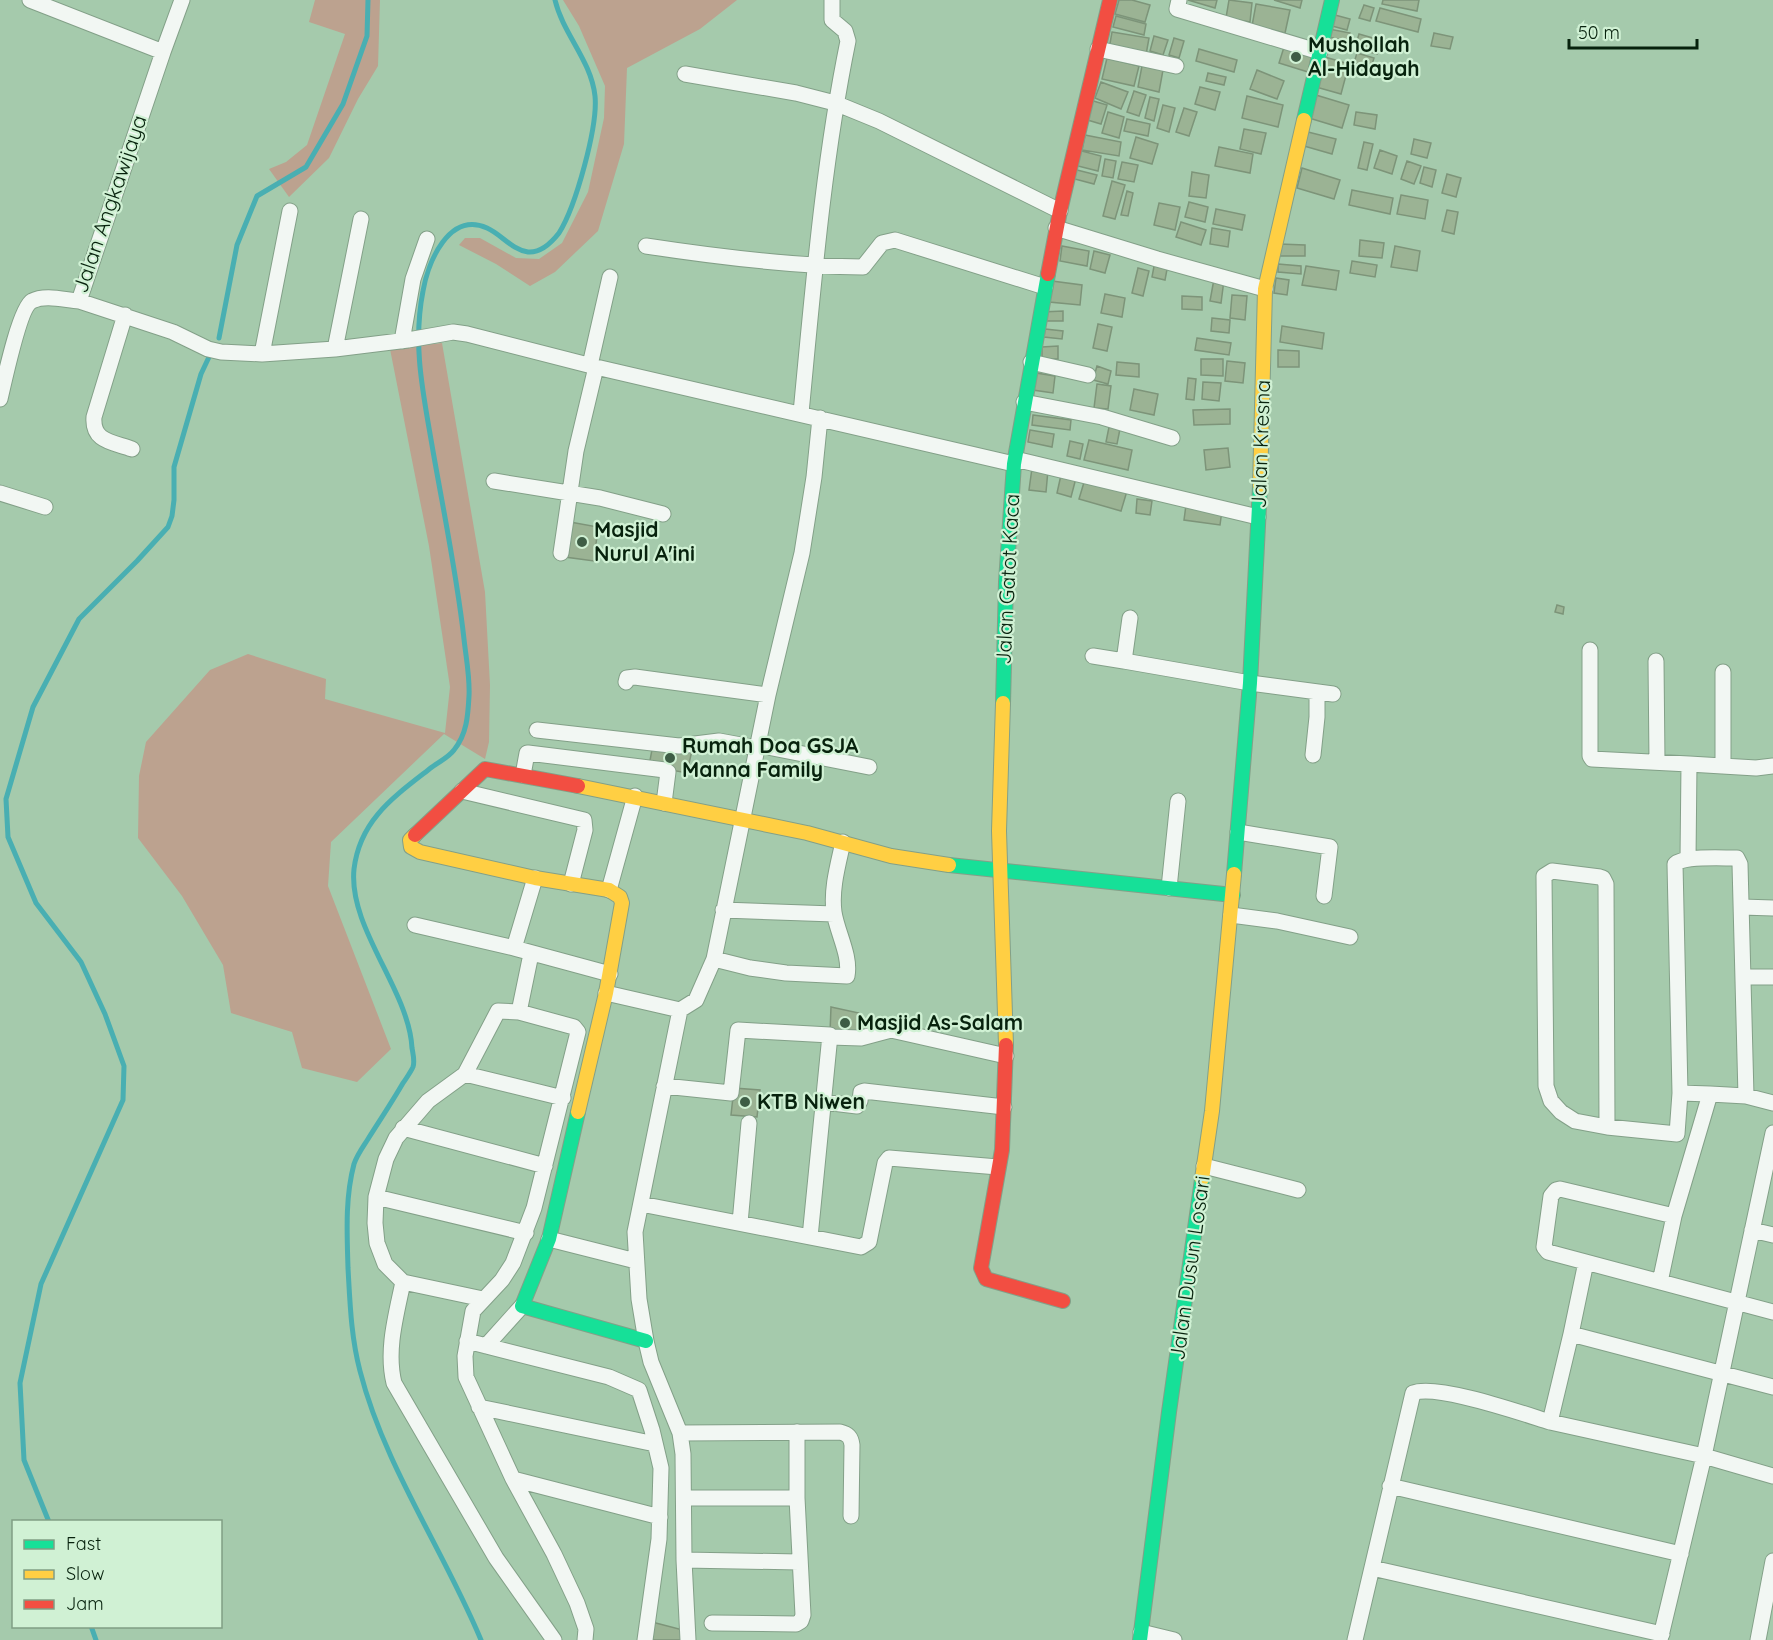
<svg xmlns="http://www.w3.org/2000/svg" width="1773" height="1640" font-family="Quicksand,sans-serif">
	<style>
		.green { fill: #bca28f }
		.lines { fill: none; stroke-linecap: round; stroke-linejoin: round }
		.stream { stroke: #49afb2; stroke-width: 5 }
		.building { fill: #9bb394; stroke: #7d9479; stroke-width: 1.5 }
		.street-casing { stroke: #83a088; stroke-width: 17 }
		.fast-casing { stroke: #83a088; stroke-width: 16 }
		.slow-casing { stroke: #83a088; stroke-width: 16 }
		.jam-casing { stroke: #83a088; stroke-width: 16 }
		.street { stroke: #f2f7f3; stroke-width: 15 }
		.fast { stroke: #16e098; stroke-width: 14 }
		.slow { stroke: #ffcf43; stroke-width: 14 }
		.jam { stroke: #f24e42; stroke-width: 14 }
		.poi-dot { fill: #3e5d45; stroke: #d0f1d4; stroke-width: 2 }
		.labels { text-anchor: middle; stroke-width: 4.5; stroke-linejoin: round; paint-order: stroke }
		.poi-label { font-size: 21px; font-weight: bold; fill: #07220d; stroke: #d0f1d4; text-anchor: start }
		.street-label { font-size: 21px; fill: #07220d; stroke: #d0f1d4 }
	</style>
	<rect width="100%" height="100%" fill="#a5caac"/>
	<!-- green -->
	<path class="green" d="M315,0H380L378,66L358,99L329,158L289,197L269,169L286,162L307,145L345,34L309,22Z
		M563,0H737L700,29L627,68L624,144L598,231L555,272L530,286L496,264L459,245L465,238H480L516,258L539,259L562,243L588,192L604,118L605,86L579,26Z
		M442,343L485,592L490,685L489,742L485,759L444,734L331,842L328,886L391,1049L357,1082L302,1068L292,1032L231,1013L223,965L182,896L138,838L139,776L146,742L210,670L248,654L326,679L325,699L445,733L450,687L429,546L390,349Z"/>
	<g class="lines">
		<!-- stream -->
		<path class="stream" d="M219,338L237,245L257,196L306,167L343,104L367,36L368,0
			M49,1522L24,1460L20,1383L41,1284L123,1100L124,1066L105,1014L81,962L36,903L8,837L6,799L33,707L79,619L137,561L168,527L172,516L174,500V467L201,374L209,357
			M91,1626L96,1640
			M481,1640C444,1551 384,1465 360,1371C351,1337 350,1303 348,1268C347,1233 345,1198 354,1164C357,1155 363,1147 368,1139C380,1120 392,1102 403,1083C404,1082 413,1068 413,1067C415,1061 413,1054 412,1048C409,990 348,928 354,869C360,819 395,796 432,767C439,762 449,757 454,750C467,734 468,715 469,696C470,677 466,658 464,639C457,576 444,514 433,451C424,397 412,347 423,291C428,262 449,211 487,228C501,234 512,250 528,252C541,253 552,242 559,233C576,206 598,126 595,96C591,60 563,34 555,0"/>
	</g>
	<!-- building -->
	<path class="building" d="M1119,0H1132L1150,5L1145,22L1115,14Z
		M1188,0H1217L1215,8Z
		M1229,0L1252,3L1250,22L1226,18Z
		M1274,0H1302L1300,8Z
		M1383,0H1419L1417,11L1382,4Z
		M1256,4L1290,10L1285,33L1252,26Z
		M1364,5L1374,8L1370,21L1359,18Z
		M1380,8L1421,19L1418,32L1376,21Z
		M1335,15L1350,19L1347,30L1332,26Z
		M1116,16L1146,24L1144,35L1113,27Z
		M1329,29L1350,33L1348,41L1328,37Z
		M1112,32L1149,38L1146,55L1109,49Z
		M1434,33L1453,37L1450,49L1431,46Z
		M1359,34L1380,40L1377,54L1355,48Z
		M1154,36L1168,40L1163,55L1150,51Z
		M1174,38L1184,41L1179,58L1169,55Z
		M1285,44L1313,51L1308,72L1279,63Z
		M1199,49L1237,60L1234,72L1196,61Z
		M1357,53L1374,58L1371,68L1354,63Z
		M1325,57L1349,64L1341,94L1316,87Z
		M1107,58L1139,66L1134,86L1102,79Z
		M1142,66L1163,70L1159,92L1138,87Z
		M1257,70L1284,81L1277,99L1250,89Z
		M1208,73L1226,77L1224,85L1206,81Z
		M1101,82L1128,92L1121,109L1095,98Z
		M1200,87L1220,92L1215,110L1195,104Z
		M1134,91L1146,95L1139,116L1127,112Z
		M1316,95L1349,105L1342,128L1309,118Z
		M1247,96L1283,105L1278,127L1242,118Z
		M1150,97L1159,99L1154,121L1145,118Z
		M1090,100L1107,105L1101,124L1084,119Z
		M1163,105L1175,108L1169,132L1157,128Z
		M1184,108L1197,112L1189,136L1176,132Z
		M1108,112L1124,117L1119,138L1102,133Z
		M1356,112L1377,115L1375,129L1354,125Z
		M1127,119L1150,124L1148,136L1124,131Z
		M1244,129L1266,133L1261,154L1240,149Z
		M1308,132L1336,139L1332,154L1304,146Z
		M1085,135L1121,142L1119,156L1082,150Z
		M1136,137L1158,144L1152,164L1130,158Z
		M1414,139L1431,143L1427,158L1411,154Z
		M1364,142L1373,144L1367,170L1358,168Z
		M1219,147L1253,154L1250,173L1215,166Z
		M1078,150L1101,156L1098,171L1074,165Z
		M1380,150L1397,156L1392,174L1374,168Z
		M1105,159L1116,161L1113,178L1102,176Z
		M1407,161L1421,166L1414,184L1401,179Z
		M1122,162L1138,165L1134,182L1118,179Z
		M1424,167L1436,170L1432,187L1420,183Z
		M1302,168L1340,180L1334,199L1297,188Z
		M1073,169L1097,175L1094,184L1071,178Z
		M1192,172L1209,175L1206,198L1189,196Z
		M1447,174L1461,178L1456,197L1442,193Z
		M1112,181L1125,185L1115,219L1103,216Z
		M1352,190L1393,198L1390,214L1349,205Z
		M1127,191L1133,193L1128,216L1121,215Z
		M1401,195L1428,200L1425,219L1397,214Z
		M1189,202L1208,207L1205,222L1185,217Z
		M1159,203L1180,207L1175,230L1154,225Z
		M1216,209L1245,215L1242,230L1213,224Z
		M1447,210L1458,212L1454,234L1442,231Z
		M1181,222L1206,230L1201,245L1176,237Z
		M1212,228L1230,231L1228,247L1210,244Z
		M1360,240L1384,243L1382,258L1359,256Z
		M1279,244L1305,245V256H1279Z
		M1062,246L1089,251L1087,266L1060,261Z
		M1395,246L1420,251L1417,271L1391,267Z
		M1094,251L1110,255L1105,273L1090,269Z
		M1155,261L1168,264L1165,280L1152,277Z
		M1352,261L1377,265L1375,277L1350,273Z
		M1278,264L1301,266V274L1278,272Z
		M1306,266L1339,271L1336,290L1302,285Z
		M1138,268L1149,271L1143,296L1132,293Z
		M1276,278L1289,280L1287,295L1274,293Z
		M1214,279L1224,280L1221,303L1210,301Z
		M1052,281L1082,285L1080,305L1049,302Z
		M1105,294L1125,298L1122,317L1101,313Z
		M1232,295L1247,296L1245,320L1230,318Z
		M1182,296L1202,297V310L1182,309Z
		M1063,311V321H1043L1042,312Z
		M1212,318L1230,320L1229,333L1211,331Z
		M1098,324L1112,327L1107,351L1093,348Z
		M1282,326L1324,333L1322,349L1280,342Z
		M1045,329L1063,331L1062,339L1044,337Z
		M1197,338L1231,343L1229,355L1195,350Z
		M1058,346V359H1042V347Z
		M1278,350L1299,351V367H1278Z
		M1201,359H1223V376L1201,375Z
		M1227,361L1245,363L1243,383L1225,381Z
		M1117,362L1139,364V377L1116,375Z
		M1097,366L1111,371L1108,384L1093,380Z
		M1036,373L1055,376L1053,393L1033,390Z
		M1188,378L1196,379L1194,400L1186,399Z
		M1203,382L1221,383L1219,401L1202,399Z
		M1097,384L1111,386L1108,409L1094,408Z
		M1134,389L1158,394L1154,415L1130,410Z
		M1230,409V424L1194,425L1193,410Z
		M1033,415L1071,420L1070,430L1032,425Z
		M1110,422L1121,424L1117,444L1106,442Z
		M1030,430L1054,434L1052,447L1028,442Z
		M1089,440L1132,450L1128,470L1084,460Z
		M1070,441L1083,444L1080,459L1067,456Z
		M1228,448L1230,467L1206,470L1204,450Z
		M1032,468L1048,470L1046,492L1029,490Z
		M1061,475L1076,478L1071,497L1057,493Z
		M1085,479L1127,491L1121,511L1079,499Z
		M1137,499L1152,501L1150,515L1136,513Z
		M1186,505L1222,510L1220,525L1184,520Z
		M570,522L598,527L594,561L565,557Z
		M1557,605L1564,607L1563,614L1555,612Z
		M653,744L692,750L687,773L649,766Z
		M831,1007L859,1013L858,1034L830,1033Z
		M734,1088L760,1090L757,1117L731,1115Z
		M652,1622L683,1630L684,1640H649Z"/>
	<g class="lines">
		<!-- street casing -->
		<g class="street-casing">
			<path id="street" d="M30,0L163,52
				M1179,0L1177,9L1320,52
				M1098,49L1176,66
				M685,74L796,93L835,103L879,121L1060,211
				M1056,228L1157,259L1265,289
				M646,246C718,257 790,266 863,267L882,243L895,240L1045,287
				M79,301L173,332L208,349L221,352L262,354L335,349L408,340L453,332L467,334L596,367L1014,464
				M125,315L94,417C92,442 113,442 132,449
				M402,341L413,279L427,239
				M335,349L361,219
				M262,354L290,211
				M1031,362L1088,375
				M590,365L610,277
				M0,399C4,382 20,307 32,301C45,294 65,300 79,301L163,52L182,0
				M1024,402L1102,417L1172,438
				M801,413C813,289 823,163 848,41L845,31L832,20V0
				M1015,459L1258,517
				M494,481L600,498L663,514
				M0,493L45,507
				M561,553L576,451L596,367
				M1130,618L1124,661L1250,683L1333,694
				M1590,650V756L1592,759L1689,764L1688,859
				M1093,656L1124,661
				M1656,661L1657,762
				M626,682L627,678L635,677L768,695
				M537,730L679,746L719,741L757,748
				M758,745L869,767
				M1313,755L1317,717V692
				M1689,764L1756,768L1773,766
				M1723,766V672
				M523,775L527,753H528L665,770L668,772L664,803
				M462,791L584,820L585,830L571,884
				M1238,832L1330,847L1324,896
				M535,878L514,948L610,974
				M1169,888L1178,801
				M609,890L635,796
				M1742,907L1773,908
				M723,910L834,914
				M1231,915L1277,921L1350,937
				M415,925L514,948
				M531,954L519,1012L574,1027L578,1032L534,1208L513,1263L502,1280L473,1311L465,1356L466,1377L513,1479L554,1554L577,1603L586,1629L585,1640
				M714,959L750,968L786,973L847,976C851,956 837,932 834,912C831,889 838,865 843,842
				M1743,977H1773
				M606,993L680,1010
				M830,1037L861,1038L891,1030L1006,1056
				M465,1074L563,1098
				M664,1086L731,1093L738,1030L830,1035L810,1237
				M1680,1093L1710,1094
				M824,1102L857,1106L860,1101L861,1092L864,1091L1004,1107
				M1607,1127L1606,884L1603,878L1600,877L1552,871L1544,876L1546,1086L1551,1101L1561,1112L1575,1121L1607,1127L1677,1134L1680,1093L1675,864C1684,856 1720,858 1733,858H1737L1740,864L1746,1096
				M403,1128L545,1166
				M1204,1166L1298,1190
				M376,1197L526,1233
				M641,1204L861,1247L869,1242L885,1163L889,1158L998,1167
				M1674,1216L1560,1189L1556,1190L1551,1196L1544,1247L1548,1252L1773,1312
				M740,1223L749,1123
				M1752,1230L1773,1235
				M549,1239L636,1261
				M403,1282C396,1316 386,1350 394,1383L496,1558L554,1640
				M1660,1282L1674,1216L1710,1094L1746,1096L1773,1103
				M483,1299L403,1282L385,1264L377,1243L375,1223L376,1197L386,1159L396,1138L428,1101L465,1074L498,1011L519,1012
				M1571,1334L1586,1262
				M467,1341L609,1377L639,1390L652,1430L661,1468L659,1539L645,1640
				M486,1346L522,1306
				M479,1407L655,1444
				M1550,1422L1704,1456L1773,1476
				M680,1433L840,1432C848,1434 851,1437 852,1445L851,1516
				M513,1479L660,1517
				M1390,1486L1681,1554
				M684,1498H797
				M684,1560L799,1562
				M1372,1568L1662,1634
				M712,1623L796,1624L801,1621L803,1615L797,1498V1432
				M1141,1632L1174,1640
				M688,1640L684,1560L683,1454L680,1433L651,1362L646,1341L639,1299L635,1232L680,1010L696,1000L714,959L768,695L802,553L814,477L820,418
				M1355,1640L1413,1393C1436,1383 1524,1414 1550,1422L1571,1334L1773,1387
				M1660,1640L1704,1456L1773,1133
				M1758,1640L1773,1561"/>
		</g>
		<!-- fast casing -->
		<g class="fast-casing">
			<path id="fast" d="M1304,120L1332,0
				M1003,703L1006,582L1014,464L1048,274
				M949,865L1233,895
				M1234,874L1250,683L1260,486
				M578,1112L549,1239L522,1306L646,1341
				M1140,1640L1169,1412L1202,1179"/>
		</g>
		<!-- slow casing -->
		<g class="slow-casing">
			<path id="slow" d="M1260,486L1265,289L1304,120
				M1003,703L999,831L1006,1045
				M578,786L807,833L891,856L949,865
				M415,835L410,840L411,847L420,852L535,878L609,890L620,897L622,903L606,993L578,1112
				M1202,1179L1212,1111L1234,874"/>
		</g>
		<!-- jam casing -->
		<g class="jam-casing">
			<path id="jam" d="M1048,274L1060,211L1110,0
				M415,835L485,769L578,786
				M1006,1045L1002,1150L981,1268L986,1279L1063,1301"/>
		</g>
		<!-- street -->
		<use href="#street" class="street"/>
		<!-- fast -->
		<use href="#fast" class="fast"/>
		<!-- slow -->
		<use href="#slow" class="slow"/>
		<!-- jam -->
		<use href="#jam" class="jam"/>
	</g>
	<!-- markers -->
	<g class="poi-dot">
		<circle cx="1296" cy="57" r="6"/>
		<circle cx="582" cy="542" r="6"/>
		<circle cx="670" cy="758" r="6"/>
		<circle cx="845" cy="1023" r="6"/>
		<circle cx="745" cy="1102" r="6"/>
	</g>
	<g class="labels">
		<!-- poi labels -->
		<g class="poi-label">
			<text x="1308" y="52">Mushollah<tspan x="1308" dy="24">Al-Hidayah</tspan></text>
			<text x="594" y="537">Masjid<tspan x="594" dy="24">Nurul A'ini</tspan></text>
			<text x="682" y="753">Rumah Doa GSJA<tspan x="682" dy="24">Manna Family</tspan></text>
			<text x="857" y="1030">Masjid As-Salam</text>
			<text x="757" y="1109">KTB Niwen</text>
		</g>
		<!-- street labels -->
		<g class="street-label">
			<text transform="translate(110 204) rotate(-71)" y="7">Jalan Angkawijaya</text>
			<text transform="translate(1261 444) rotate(-88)" y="7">Jalan Kresna</text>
			<text transform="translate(1008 579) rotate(-87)" y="7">Jalan Gatot Kaca</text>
			<text transform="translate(1190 1268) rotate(-82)" y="7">Jalan Dusun Losari</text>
		</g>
	</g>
	<!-- legend -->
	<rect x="12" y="1520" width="210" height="108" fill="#d0f1d4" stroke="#809e84" stroke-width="1.5"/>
	<rect x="24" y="1540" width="30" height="9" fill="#16e098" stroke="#809e84" stroke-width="1.5"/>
	<text x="66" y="1550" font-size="18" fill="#07220d">Fast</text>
	<rect x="24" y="1570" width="30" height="9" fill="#ffcf43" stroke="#809e84" stroke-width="1.5"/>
	<text x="66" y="1580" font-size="18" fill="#07220d">Slow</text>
	<rect x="24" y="1600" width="30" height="9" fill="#f24e42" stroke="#809e84" stroke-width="1.5"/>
	<text x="66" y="1610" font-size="18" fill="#07220d">Jam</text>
	<!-- scale -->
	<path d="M1569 39v9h128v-9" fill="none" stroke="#07220d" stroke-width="3"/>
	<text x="1578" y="39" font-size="18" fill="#07220d" stroke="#d0f1d4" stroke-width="4.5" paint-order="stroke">50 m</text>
</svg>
